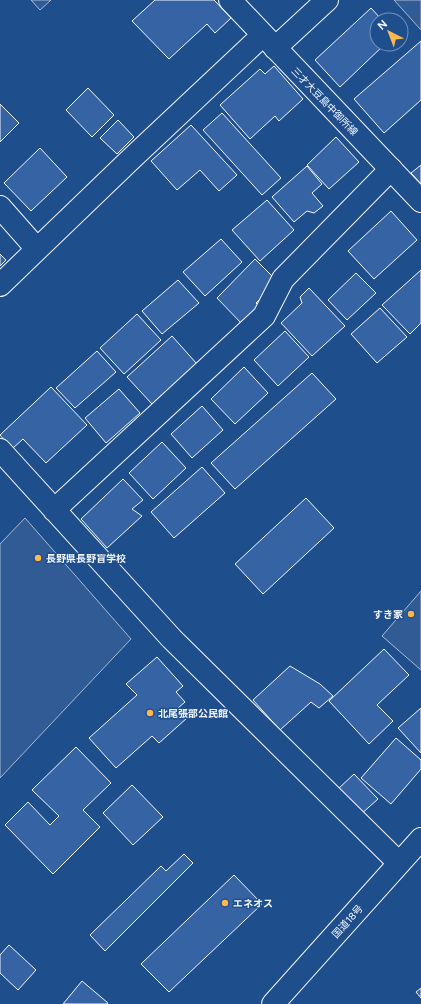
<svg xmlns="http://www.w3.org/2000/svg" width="421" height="1004" font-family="Figtree,'Noto Sans JP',sans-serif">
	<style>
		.built { fill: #305b95; stroke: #a8bbd7 }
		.building { fill: #3563a3; stroke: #f2f6ff }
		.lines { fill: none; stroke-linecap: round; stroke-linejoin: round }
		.street-casing { stroke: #f2f6ff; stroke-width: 24 }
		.secondary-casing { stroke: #f2f6ff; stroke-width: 24 }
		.highway-casing { stroke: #f2f6ff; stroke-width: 24 }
		.street { stroke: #1f4e8c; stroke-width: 22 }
		.secondary { stroke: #1f4e8c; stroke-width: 22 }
		.highway { stroke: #1f4e8c; stroke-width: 22 }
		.poi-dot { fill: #ffb74d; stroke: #1f4e8c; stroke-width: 1.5 }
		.labels { text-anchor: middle; stroke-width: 3; stroke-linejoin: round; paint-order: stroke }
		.street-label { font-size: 10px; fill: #f2f6ff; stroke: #1f4e8c }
		.poi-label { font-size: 10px; font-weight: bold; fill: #f2f6ff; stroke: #1f4e8c; text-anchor: start }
	</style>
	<rect width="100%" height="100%" fill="#1f4e8c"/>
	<!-- built -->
	<path class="built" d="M31,0H51L40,10Z
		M394,0H421V30Z
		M25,518L131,639L0,778V544Z
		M421,591V670L382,636Z"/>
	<!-- building -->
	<path class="building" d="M155,0H214L231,18L215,33L207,24L169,59L132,21Z
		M371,8L382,20H377V44H385L340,87L315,60Z
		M421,41V100L384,133L354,99Z
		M274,66L303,99L279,121L275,116L250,139L220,105L260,69L265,74Z
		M88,88L114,115L92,137L66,110Z
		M0,104L19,123L0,142Z
		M222,113L281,178L262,195L203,130Z
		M118,120L134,137L117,154L100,138Z
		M191,125L237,175L219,191L200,170L177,190L151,161Z
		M336,137L359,162L329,189L307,165Z
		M40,148L67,177L31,211L4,183Z
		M421,165V184L411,173Z
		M307,166L322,184L312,193L323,206L314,213L307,211L294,222L272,197Z
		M267,200L294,230L260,261L232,230Z
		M391,211L417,240L374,279L348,251Z
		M221,239L242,262L205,296L183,272Z
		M0,254L6,260L0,266Z
		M255,259L278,282L256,303L261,308L243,325L217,298Z
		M421,270V323L410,334L382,305Z
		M356,273L376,293L347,320L328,300Z
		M178,280L199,303L162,334L142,311Z
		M309,288L345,326L312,356L281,323L302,303L300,297Z
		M380,308L407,337L377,363L351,334Z
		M137,314L161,340L124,374L100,348Z
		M285,331L309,357L278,386L254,360Z
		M172,336L197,364L152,404L127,377Z
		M97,351L116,372L75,408L56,388Z
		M244,367L268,393L235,424L211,399Z
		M312,373L336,399L235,489L211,463Z
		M51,387L87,425L46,463L23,439L12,449L0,435Z
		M119,389L140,413L106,443L85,418Z
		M202,406L223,430L192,458L171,434Z
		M162,442L186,468L153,499L129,473Z
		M202,467L225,493L174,538L151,512Z
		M123,479L143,500L132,509L142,516L107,548L81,519Z
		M306,498L334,528L263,594L235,564Z
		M384,649L409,675L377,705L393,721L369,744L329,701Z
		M157,657L183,686L176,692L185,702L178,708L187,718L159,743L152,736L116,768L89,738L137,695L126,684Z
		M290,666L320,684L333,696L319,708L311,702L280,730L253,700Z
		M421,708V753L398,728Z
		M396,738L421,760V769L391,804L361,778Z
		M76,747L111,783L83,810L100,827L53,874L5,825L28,802L50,825L59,816L32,790Z
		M354,774L378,799L360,815L337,790Z
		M132,785L163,817L133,845L103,813Z
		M184,854L193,863L105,951L90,935L161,866L166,871Z
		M234,875L262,904L169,992L141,964Z
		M9,945L36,970L18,990L0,973V955Z
		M82,981L108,1003L107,1004H63Z
		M421,988V998L416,992Z"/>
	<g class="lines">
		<!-- street casing -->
		<g class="street-casing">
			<path id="street" d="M275,48L327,0
				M0,207L37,249
				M0,285L131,159L263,35
				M0,450L172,639L399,863
				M54,510L264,316L283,279L391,169"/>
		</g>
		<!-- secondary casing -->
		<g class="secondary-casing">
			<path id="secondary" d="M230,0L421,201"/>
		</g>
		<!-- highway casing -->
		<g class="highway-casing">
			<path id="highway" d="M273,1004L421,839"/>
		</g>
		<!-- street -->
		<use href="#street" class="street"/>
		<!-- secondary -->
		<use href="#secondary" class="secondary"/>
		<!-- highway -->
		<use href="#highway" class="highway"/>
	</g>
	<!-- markers -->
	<g class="poi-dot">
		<circle cx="38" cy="558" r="4"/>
		<circle cx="411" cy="614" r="4"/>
		<circle cx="150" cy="713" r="4"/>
		<circle cx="225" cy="903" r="4"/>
	</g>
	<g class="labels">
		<!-- street labels -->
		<g class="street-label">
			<text transform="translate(325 101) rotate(46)" y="4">三才大豆島中御所線</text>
			<text transform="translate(347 921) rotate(-48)" y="4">国道18号</text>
		</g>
		<!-- poi labels -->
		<g class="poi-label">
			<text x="46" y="562">長野県長野盲学校</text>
			<text x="403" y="618" text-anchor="end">すき家</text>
			<text x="158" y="717">北尾張部公民館</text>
			<text x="233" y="907">エネオス</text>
		</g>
	</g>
	<!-- north arrow -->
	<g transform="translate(389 32) rotate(318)"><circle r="19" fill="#1f4e8c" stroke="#7391ba"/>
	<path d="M0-3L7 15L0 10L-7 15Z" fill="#ffb74d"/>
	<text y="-6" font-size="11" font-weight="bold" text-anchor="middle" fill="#f2f6ff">N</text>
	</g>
</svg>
